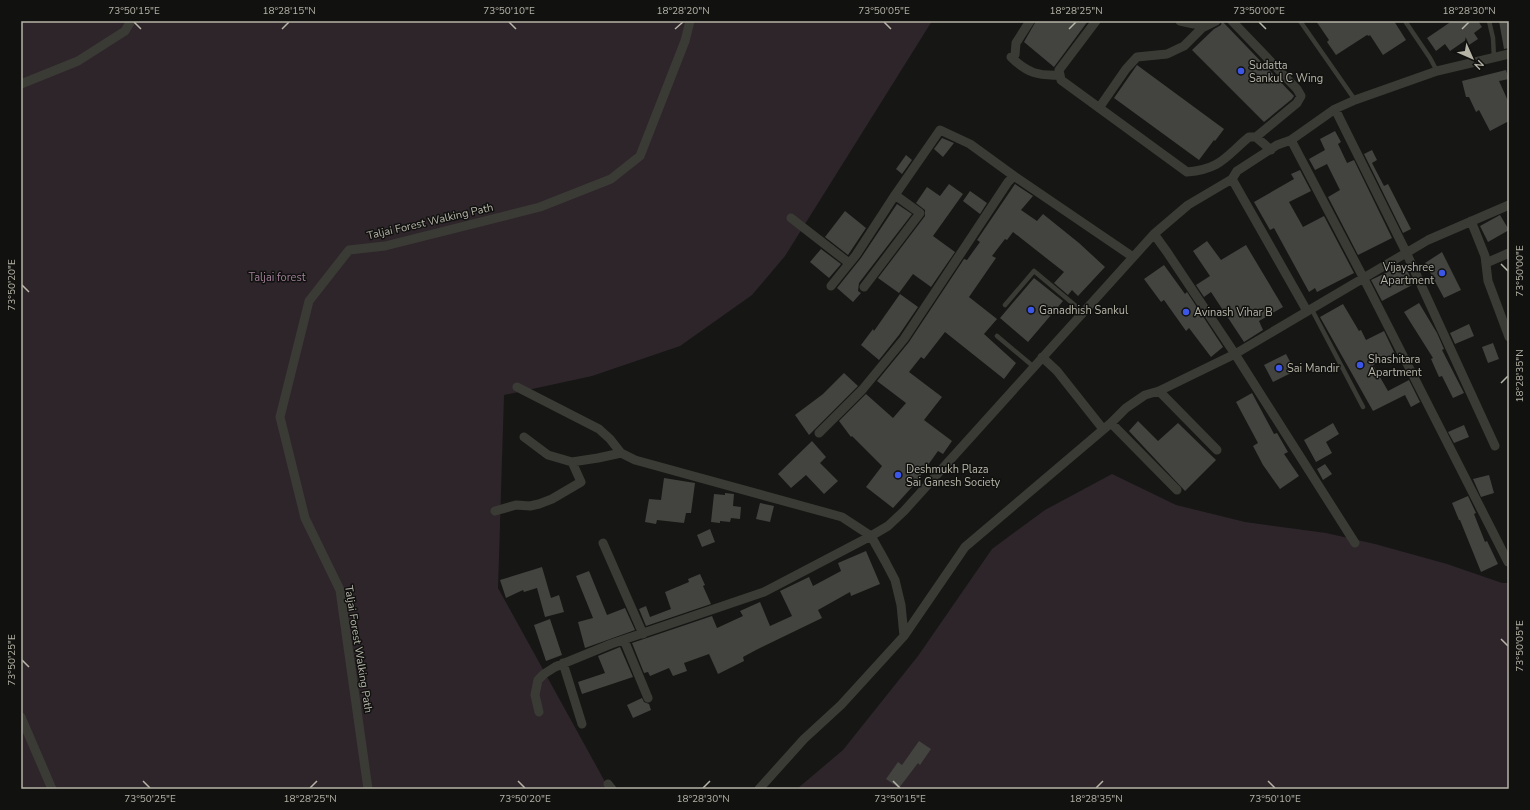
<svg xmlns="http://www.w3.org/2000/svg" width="1530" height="810" font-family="'Nunito Sans',sans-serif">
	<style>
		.green { fill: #2e252b }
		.building { fill: #43433f }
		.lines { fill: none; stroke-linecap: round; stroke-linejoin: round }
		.lane { stroke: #3b3b36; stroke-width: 4.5 }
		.street { stroke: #3b3b36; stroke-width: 9 }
		.ticks { fill: none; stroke: #b6b4a7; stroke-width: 1.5 }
		.poi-dot { fill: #3c57e7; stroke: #111110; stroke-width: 1.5 }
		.labels { text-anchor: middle; stroke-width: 3; stroke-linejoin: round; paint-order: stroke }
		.poi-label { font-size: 11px; fill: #b6b4a7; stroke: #111110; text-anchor: start }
		.street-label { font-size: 11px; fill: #b6b4a7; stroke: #111110 }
		.park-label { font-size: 11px; fill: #a07f98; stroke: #111110 }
		.neatline { fill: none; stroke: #b6b4a7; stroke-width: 1.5 }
		.ticks-label { font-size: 10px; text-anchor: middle; fill: #b6b4a7 }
	</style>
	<rect width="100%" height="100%" fill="#161615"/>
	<!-- green -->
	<path class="green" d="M21,21H932L785,256L752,295L680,346L592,376L504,395L498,588L609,789H21Z
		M1112,474L1176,505L1245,522L1326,533L1375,544L1447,564L1502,583H1509V789H797L843,750L918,656L992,549L1045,510Z"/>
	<!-- building -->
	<path class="building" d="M1036,21H1088L1054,67L1024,42Z
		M1222,21L1294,96L1292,99L1264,122L1192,50L1214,29L1221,25Z
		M1316,21H1394L1406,40L1383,55L1370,35L1369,36L1367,35L1336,55L1327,42L1329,40Z
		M1452,21H1478L1482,27L1474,33L1478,39L1469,45L1466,40L1450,51L1445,44L1436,51L1427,38Z
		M1499,21H1509V48L1504,49Z
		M1137,65L1224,129L1215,141L1214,140L1199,160L1114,98Z
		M1506,70L1509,79L1499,81L1509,103V121L1490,131L1479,110L1476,112L1469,97H1466L1462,81Z
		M1335,131L1341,142L1338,144L1347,163L1354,160L1392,238L1358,255L1328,197L1340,190L1327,164L1315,170L1309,159L1325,150L1320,139Z
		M942,138L954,143L943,157L934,149Z
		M1372,150L1377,160L1372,163L1384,186L1388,184L1411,229L1403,233L1364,154Z
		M906,155L912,160L902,174L896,169Z
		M1300,170L1311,191L1289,202L1303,227L1324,216L1354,273L1317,292L1315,288L1309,292L1274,228L1270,230L1254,202L1294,179L1291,174Z
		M949,184L963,194L933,236L955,252L931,287L913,274L899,293L878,278L925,216V210L916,203L927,187L940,196Z
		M1015,184L1033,196L1021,210L1037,221L1043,214L1079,243L1105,267L1078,296L1072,290L1068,295L1054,283L1064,272L1013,232L1007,240L1005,239L992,256L996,258L969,297L997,319L984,334L1016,363L1004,379L945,332L924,359L921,357L909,372L942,397L924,420L952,441L943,454L938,451L913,486L893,508L866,487L882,466L852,436L851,437L839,421L866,394L893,418L906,403L877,381L909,342L964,259L967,260L980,242L977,240Z
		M970,191L987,203L980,214L963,201Z
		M897,204L912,214L859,283L858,291L861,293L853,302L837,288L861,258Z
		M845,211L866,228L848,255L825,237Z
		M1500,215L1509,230L1488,242L1480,226Z
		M1207,241L1221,260L1246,245L1283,307L1259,321L1263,330L1244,342L1211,292L1204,297L1196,285L1210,276L1193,251Z
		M821,249L841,264L829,278L810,262Z
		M1442,252L1461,290L1444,298L1425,263Z
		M1404,264L1414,284L1382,301L1371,280Z
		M1164,265L1185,294L1187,292L1223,347L1211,357L1189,328L1186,331L1164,300L1161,302L1144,279Z
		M1034,278L1063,301L1028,342L1000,318Z
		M900,294L918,307L899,335L879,360L861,345L873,329L874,331Z
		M1419,303L1437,333L1444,349L1442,350L1464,393L1453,398L1442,376L1439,377L1431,359L1433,358L1404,312Z
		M1343,304L1359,331L1361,330L1366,340L1384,331L1395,354L1373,365L1388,391L1409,380L1420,402L1411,407L1405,395L1373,411L1320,317Z
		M1469,324L1474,336L1455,344L1450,333Z
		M1493,343L1499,359L1488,363L1482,347Z
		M1286,354L1295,371L1273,382L1264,365Z
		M844,373L858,386L809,435L795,415L823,394Z
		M1252,393L1274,434L1277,433L1288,452L1284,454L1299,476L1280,489L1263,465L1253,446L1258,443L1236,402Z
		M1138,421L1158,441L1178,423L1216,460L1185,491L1129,431Z
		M1333,423L1339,434L1326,442L1332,453L1316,462L1304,440Z
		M1464,425L1469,437L1454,443L1448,432Z
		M812,441L826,457L820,463L838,481L824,494L806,475L791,488L778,474Z
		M1325,464L1332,474L1323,480L1317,469Z
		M1489,475L1494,493L1481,497L1473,479Z
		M664,478L695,483L691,513H686L684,523L657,520L656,524L645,522L649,499L661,500Z
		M725,493L734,494L733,506L741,507L740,519L731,518L730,522L720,521V523L711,522L714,494L725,495Z
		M1468,496L1476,513L1474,514L1485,542L1487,541L1498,564L1481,572L1460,520H1459L1452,503Z
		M760,503L774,506L770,522L756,519Z
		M710,529L715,542L702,547L697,535Z
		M866,551L880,584L851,596L850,592L818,610L822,618L756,650L743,657L744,661L718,674L709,654L684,663L687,671L673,676L669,668L650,676L648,672L644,673L632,643L712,616L717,628L743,616L740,611L760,602L770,626L792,616L780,591L809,577L813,586L841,571L838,563Z
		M542,567L551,598L559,595L564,612L545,617L537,588L524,592L523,590L506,598L500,580Z
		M589,571L607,615L625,608L635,630L585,648L578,622L593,618L576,576Z
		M700,574L705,585L703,586L711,604L646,626L639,609L646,606L650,617L671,609L665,592L689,582L688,579Z
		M550,619L562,655L546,661L534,625Z
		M620,647L633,677L582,694L578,682L605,673L598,656Z
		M642,698L644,702L649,704L651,710L633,718L627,705Z
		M919,741L931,749L920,765L918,763L899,788L886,779L898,762L902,765Z"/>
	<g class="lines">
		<!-- lane -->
		<path class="lane" d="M1300,21L1355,100
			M1405,21L1430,58L1437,71
			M1489,21L1493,38L1494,58
			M1005,305L1034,271L1083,312
			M1311,308L1363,407
			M997,336L1034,367"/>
		<!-- street -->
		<path class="street" d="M1030,21L1016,43L1015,55L1011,57C1027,73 1038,76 1060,75
			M1096,21L1059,70L1061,80L1187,172C1221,169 1225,157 1249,137H1256L1271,150
			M1180,21L1194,24L1207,21
			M1232,21L1297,89L1301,96L1297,103L1256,137
			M21,84L78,61L125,31L131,21
			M1099,108L1126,69L1137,57L1167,54L1184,46L1202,28L1216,21
			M1335,109L1406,252L1495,446
			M1291,140L1363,277L1508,562
			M1232,179L1307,311
			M791,218L849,263
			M1471,221L1485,256L1488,281L1509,337
			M1154,234L1167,252L1235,354L1355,543
			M1486,263L1509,253
			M831,286L856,255L895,195L940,130L970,144L1014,176
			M864,287L920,213L895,195
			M1042,357L1057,371L1103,429
			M517,387L599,429L610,439L621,453L635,460L842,517L871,536L885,561L895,580L901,605L904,636
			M1159,391L1217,450
			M1111,423L1177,490
			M819,433L862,390L904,339L1008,182L1014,176L1133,257
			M524,437L548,455L572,462L598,458L621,453
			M495,511L516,505L530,506L539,504L552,499L581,482L572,462
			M603,543L643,634
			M624,640L648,698
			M563,663L582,724
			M539,712L535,695L538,680L544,674L555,667L611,644L764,592L871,536L888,526L904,511L1154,234L1188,205L1232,179L1237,171L1277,145L1291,140L1335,109L1355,100L1437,71L1509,54
			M21,717L52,789
			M608,784L612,789
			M368,789L340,590L305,518L280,417L309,301L349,250L385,246L540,207L611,179L640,156L685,41L690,21
			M759,789L804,739L841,705L904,636L965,547L1111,423L1126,408L1145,395L1159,391L1235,354L1428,240L1509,205"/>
	</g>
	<!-- ticks -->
	<path class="ticks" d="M134,22L141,29M509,22L516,29M884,22L891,29M1259,22L1266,29M282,29L289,22M675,29L683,22M1069,29L1076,22M1462,29L1469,22M1501,264L1508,271M22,285L29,292M1501,383L1508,376M1501,639L1508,646M22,660L29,667M143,781L150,788M518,781L525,788M893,781L900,788M1268,781L1275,788M310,788L317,781M703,788L710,781M1096,788L1103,781"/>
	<!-- markers -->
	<g class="poi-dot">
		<circle cx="1241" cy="71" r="4"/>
		<circle cx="1442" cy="273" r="4"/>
		<circle cx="1031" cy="310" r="4"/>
		<circle cx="1186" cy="312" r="4"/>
		<circle cx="1360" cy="365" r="4"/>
		<circle cx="1279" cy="368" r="4"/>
		<circle cx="898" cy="475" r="4"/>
	</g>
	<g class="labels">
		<!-- poi labels -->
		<g class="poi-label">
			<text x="1249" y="69">Sudatta<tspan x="1249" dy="13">Sankul C Wing</tspan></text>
			<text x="1434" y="271" text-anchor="end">Vijayshree<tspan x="1434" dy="13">Apartment</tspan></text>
			<text x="1039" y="314">Ganadhish Sankul</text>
			<text x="1194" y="316">Avinash Vihar B</text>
			<text x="1368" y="363">Shashitara<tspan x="1368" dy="13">Apartment</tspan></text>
			<text x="1287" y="372">Sai Mandir</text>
			<text x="906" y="473">Deshmukh Plaza<tspan x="906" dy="13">Sai Ganesh Society</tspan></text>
		</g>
		<!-- street labels -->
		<g class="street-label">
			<text transform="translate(430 221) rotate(-13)" y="4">Taljai Forest Walking Path</text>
			<text transform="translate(359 649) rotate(81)" y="4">Taljai Forest Walking Path</text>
		</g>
		<!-- park labels -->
		<g class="park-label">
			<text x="277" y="281">Taljai forest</text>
		</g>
	</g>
	<!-- border -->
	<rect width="1530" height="810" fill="none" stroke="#111110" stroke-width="44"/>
	<!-- north arrow -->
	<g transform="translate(1472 58) rotate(135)" stroke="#111110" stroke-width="3" paint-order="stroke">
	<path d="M0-3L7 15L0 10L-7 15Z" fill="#b6b4a7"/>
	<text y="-6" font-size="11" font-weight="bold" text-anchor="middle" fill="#b6b4a7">N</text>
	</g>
	<rect x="22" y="22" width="1486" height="766" class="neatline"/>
	<g class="ticks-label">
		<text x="134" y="14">73°50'15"E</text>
		<text x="289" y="14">18°28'15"N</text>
		<text x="509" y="14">73°50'10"E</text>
		<text x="683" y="14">18°28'20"N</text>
		<text x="884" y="14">73°50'05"E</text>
		<text x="1076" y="14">18°28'25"N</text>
		<text x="1259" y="14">73°50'00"E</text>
		<text x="1469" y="14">18°28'30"N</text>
		<text transform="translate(1519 271) rotate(-90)" y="4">73°50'00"E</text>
		<text transform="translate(11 285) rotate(-90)" y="4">73°50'20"E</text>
		<text transform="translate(1519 376) rotate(-90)" y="4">18°28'35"N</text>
		<text transform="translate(1519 646) rotate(-90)" y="4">73°50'05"E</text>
		<text transform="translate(11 660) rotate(-90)" y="4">73°50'25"E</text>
		<text x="150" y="802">73°50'25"E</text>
		<text x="310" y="802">18°28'25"N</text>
		<text x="525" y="802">73°50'20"E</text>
		<text x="703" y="802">18°28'30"N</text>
		<text x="900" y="802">73°50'15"E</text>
		<text x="1096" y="802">18°28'35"N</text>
		<text x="1275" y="802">73°50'10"E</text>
	</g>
</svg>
